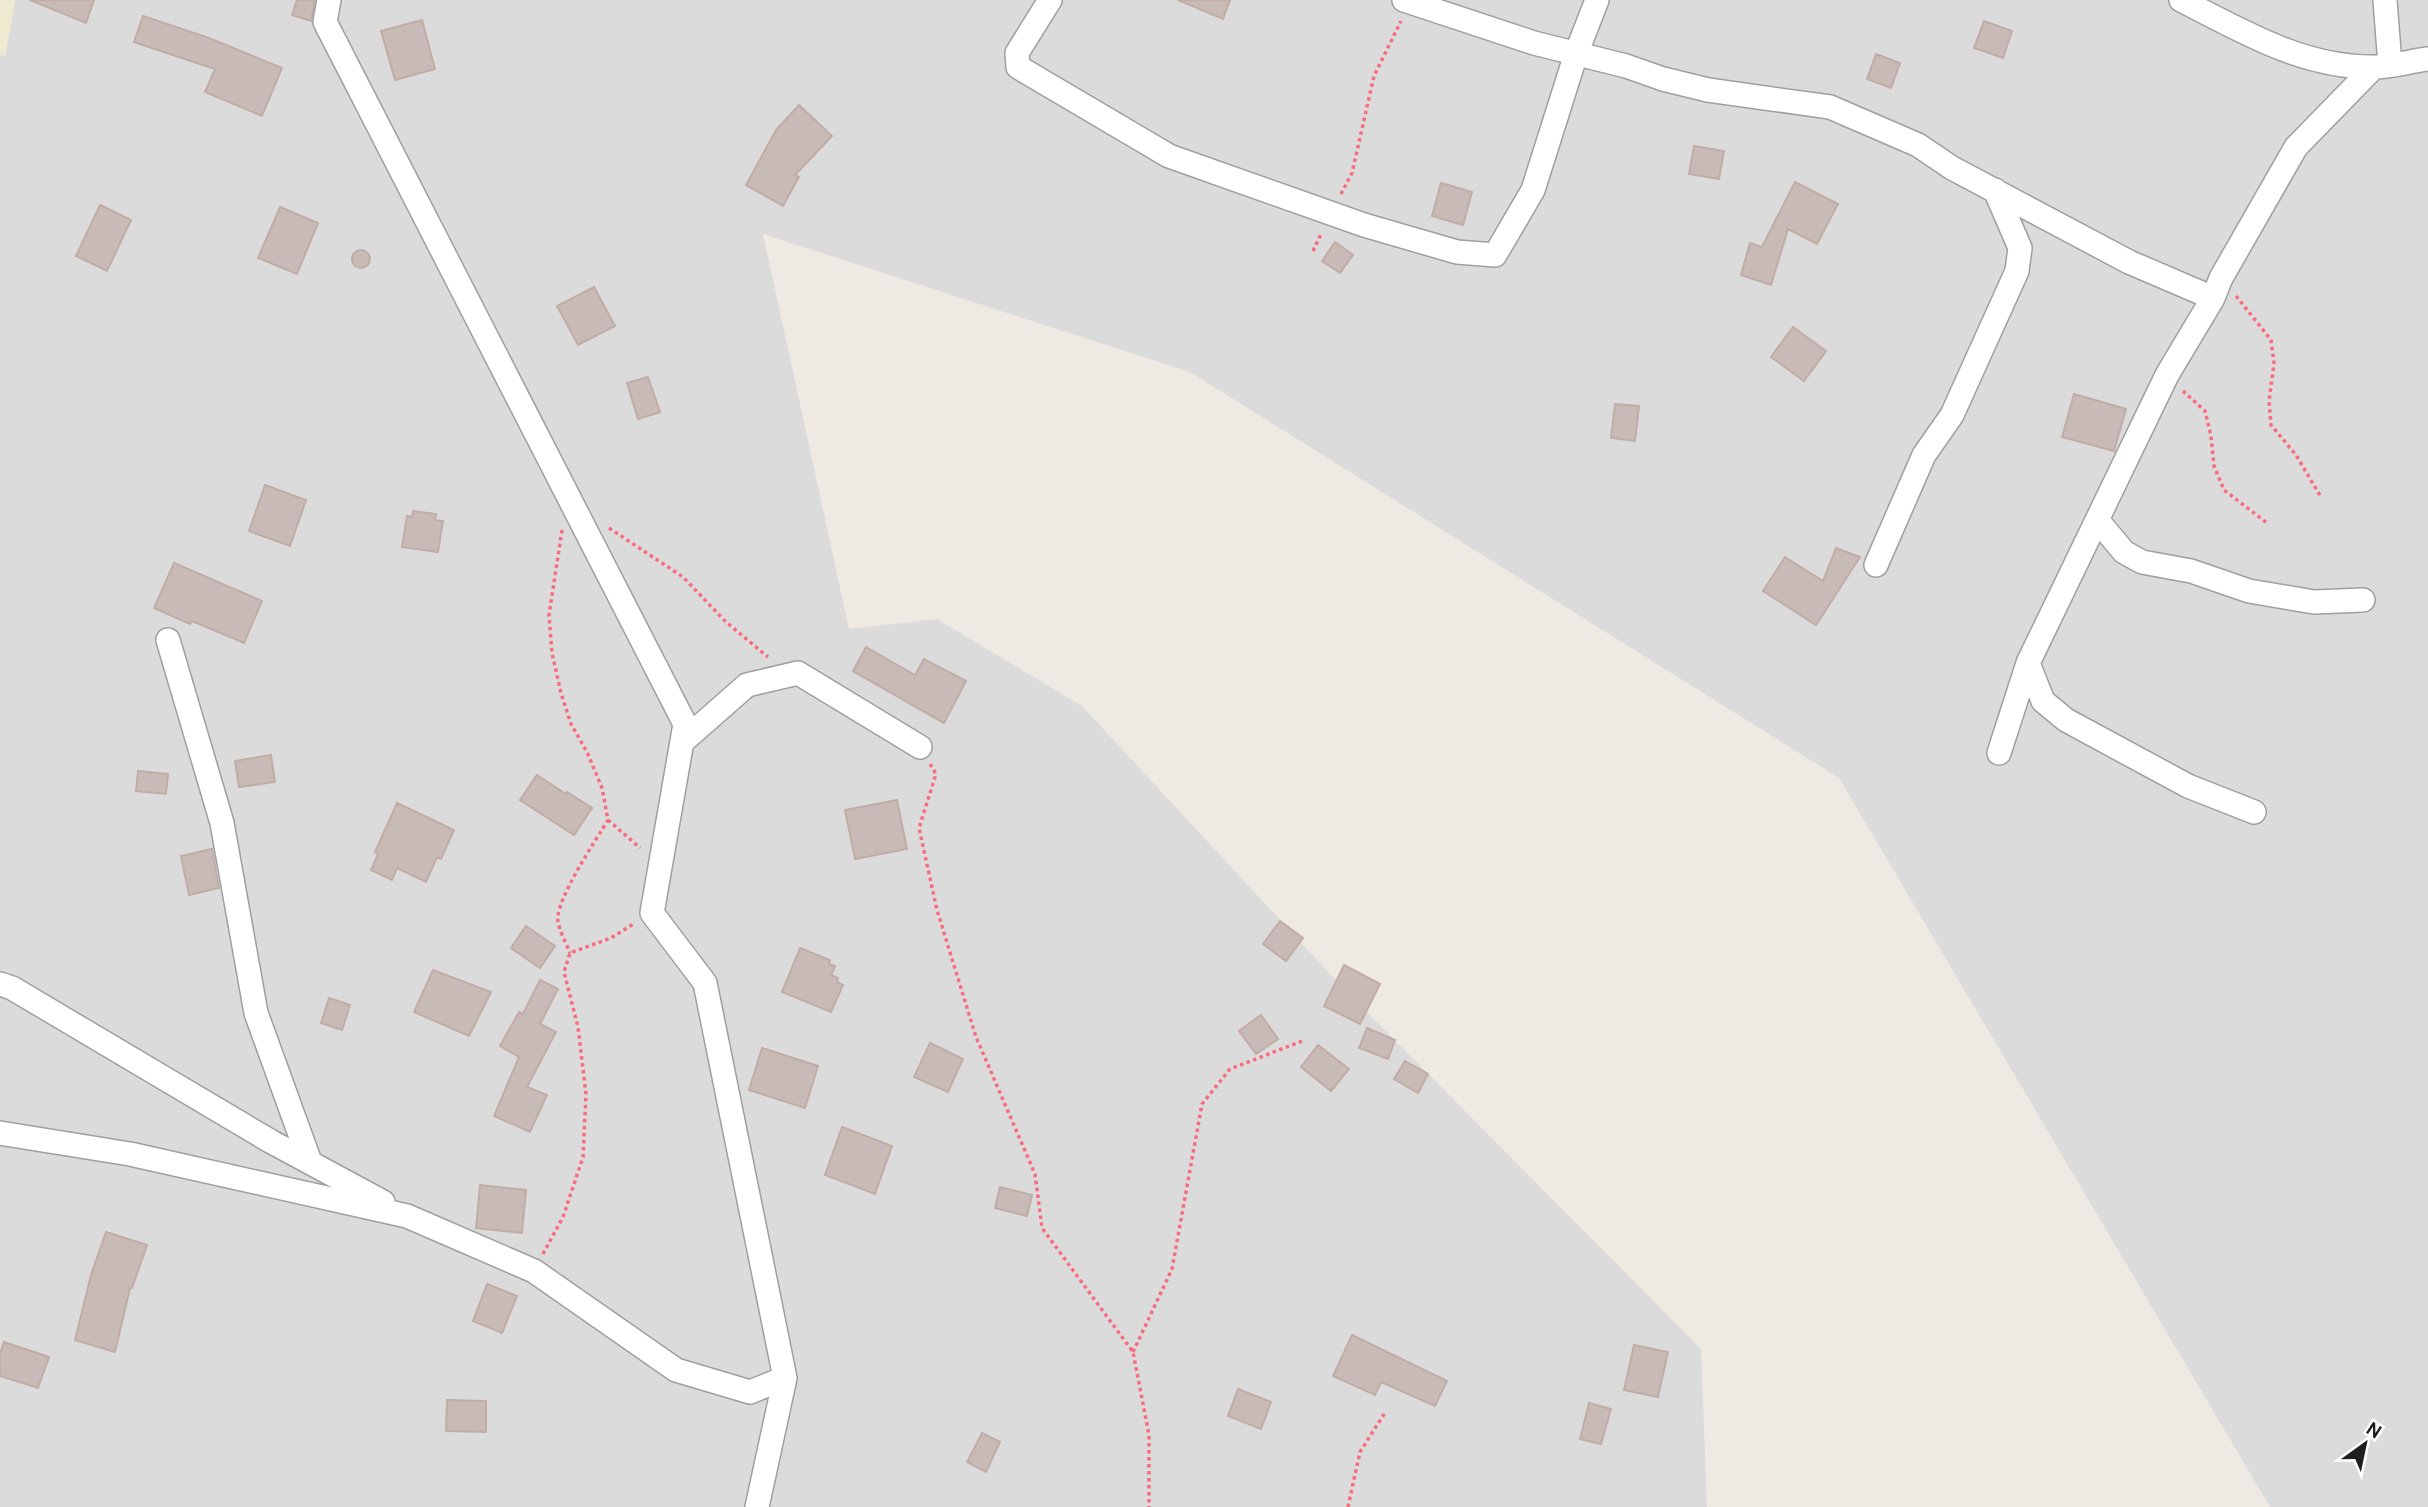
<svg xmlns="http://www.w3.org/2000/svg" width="2428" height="1507" font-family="Cabin,sans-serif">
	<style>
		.residential { fill: #dcdbdb }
		.farmland { fill: #eee9cf }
		.building { fill: #c7bab7; stroke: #c1aca6; stroke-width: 2 }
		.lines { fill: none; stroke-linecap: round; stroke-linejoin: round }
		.minor-casing { stroke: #9f9f9f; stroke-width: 26 }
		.path { stroke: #f96b7e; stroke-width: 3.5; stroke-dasharray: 3.5 3.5; stroke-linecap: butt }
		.minor { stroke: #fff; stroke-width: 23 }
	</style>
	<rect width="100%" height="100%" fill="#efe9e4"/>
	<!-- residential -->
	<path class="residential" d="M15,0H2428V1507H2270L1839,778L1190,372L763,234L849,629L937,619L1082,706L1344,989L1701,1349L1707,1507H0V55L5,56Z"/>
	<!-- farmland -->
	<path class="farmland" d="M0,0H15L5,56L0,55Z"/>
	<!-- building -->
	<path class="building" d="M30,0H94L86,23Z
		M297,0H315L311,21L292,15Z
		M1178,0H1230L1223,19Z
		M143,16L209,38L282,68L262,116L205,92L215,69L134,42Z
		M422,20L435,69L395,80L381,31Z
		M1984,21L2012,31L2003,58L1974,48Z
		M1876,54L1900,63L1891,88L1867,79Z
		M799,105L832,136L795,175L799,177L783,206L746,185L776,130Z
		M1694,146L1724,151L1719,179L1689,174Z
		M1795,182L1838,204L1817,244L1788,229L1771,285L1741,275L1750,243L1762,247Z
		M1441,183L1472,192L1463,225L1432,216Z
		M100,205L131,220L107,271L76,256Z
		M280,207L318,223L297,274L258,258Z
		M1335,242L1353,255L1340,273L1322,261Z
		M352 259a9 9 0 1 1 18 0a9 9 0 1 1-18 0Z
		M594,287L615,326L578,345L557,306Z
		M1793,327L1826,351L1804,381L1771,357Z
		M648,377L660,412L638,419L627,383Z
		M2074,394L2126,409L2114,451L2062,437Z
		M1615,404L1639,406L1635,441L1611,438Z
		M265,485L306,500L290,546L249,531Z
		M413,511L436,514L435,520L443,521L438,552L402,547L407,516L412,517Z
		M1836,548L1860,557L1816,625L1763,591L1785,557L1823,581Z
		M174,563L262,601L244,643L192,621L190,624L154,608Z
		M866,647L915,675L924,659L966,681L944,723L853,671Z
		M271,755L275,782L239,787L235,761Z
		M138,771L168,774L166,794L136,791Z
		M537,775L566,794L567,792L592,808L574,835L520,800Z
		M897,800L907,849L855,859L845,810Z
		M397,803L454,830L441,859L437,857L426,882L397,868L392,880L371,870L378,854L375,852Z
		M212,849L219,888L189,895L181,856Z
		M1280,921L1303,938L1286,961L1263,944Z
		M526,926L555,946L540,968L511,948Z
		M800,948L830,960L829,964L835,966L831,975L838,978L837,982L843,985L831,1012L782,992Z
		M1344,965L1380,984L1360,1024L1324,1006Z
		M433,970L491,992L469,1036L414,1012Z
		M540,980L558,989L540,1024L556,1032L527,1087L547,1095L530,1132L494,1116L519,1057L500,1046L519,1012L523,1014Z
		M329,998L350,1005L342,1030L321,1023Z
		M1261,1015L1278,1039L1256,1054L1239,1031Z
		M1367,1028L1395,1040L1388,1059L1359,1048Z
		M930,1043L963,1059L948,1092L914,1077Z
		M1318,1045L1349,1069L1331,1091L1301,1067Z
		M762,1048L818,1066L805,1108L749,1090Z
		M1405,1061L1428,1074L1418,1093L1394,1079Z
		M842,1127L892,1146L875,1194L825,1175Z
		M480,1185L526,1190L522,1233L476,1228Z
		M1000,1187L1032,1195L1027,1216L995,1208Z
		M106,1232L147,1245L132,1288H130L115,1352L75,1340L91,1275Z
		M487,1284L517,1296L502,1333L473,1321Z
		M1352,1335L1447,1381L1435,1406L1381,1382L1375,1395L1333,1376Z
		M4,1342L49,1357L38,1388L0,1376V1354Z
		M1634,1345L1668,1352L1658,1397L1624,1390Z
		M1238,1389L1271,1402L1261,1429L1228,1416Z
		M447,1400L486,1401V1432L446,1431Z
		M1589,1403L1611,1409L1601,1444L1580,1439Z
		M982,1433L1000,1442L986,1472L967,1462Z"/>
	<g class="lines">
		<!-- minor casing -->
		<g class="minor-casing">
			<path id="minor" d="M329,0L325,22L685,724L652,913L705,983L785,1378L757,1507
				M1050,0L1017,53L1018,67L1169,156L1364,225L1457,252L1495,255L1533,190L1576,54L1597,0
				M1404,0L1534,43L1626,66L1663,79L1708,90L1830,107L1918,145L1952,168L2129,262L2213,298
				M2181,0C2242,31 2303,68 2374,67C2392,67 2411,61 2428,59
				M2385,0L2390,65
				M2098,521L2124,552L2142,562L2191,571L2249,591L2314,602L2363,600
				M1876,565L1924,455L1952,415L2017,271L2020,248L1995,190
				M168,640L222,823L256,1013L310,1162
				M2028,663L2043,701L2066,720L2188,786L2254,812
				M682,742L747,685L798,673L920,747
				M1999,753L2028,663L2167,375L2213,298L2221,278L2296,147L2374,67
				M0,984L12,988L270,1141L383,1202
				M0,1133L130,1154L407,1216L534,1271L676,1370L750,1392L785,1378"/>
		</g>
		<!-- path -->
		<path class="path" d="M1341,194L1352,173L1374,76L1401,21
			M1313,251L1322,232
			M2236,296L2271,340L2274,363L2269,401L2271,425L2296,455L2321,497
			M2183,391L2205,411L2211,436L2214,466L2224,490L2267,523
			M609,528L683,577L726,622L768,657
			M562,530L549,615L552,653L561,693L571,724L587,752L602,788L608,820C596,840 554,902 558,922C560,932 566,943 570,953
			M930,764L936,774L919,828L937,910L976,1037L1035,1174L1042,1228L1133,1352L1149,1435V1507
			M608,820L640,848
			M543,1254L563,1217L583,1157L586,1094L578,1027L564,972L570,953L611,938L635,923
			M1133,1352L1172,1269L1202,1104L1230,1069L1305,1040
			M1348,1507L1360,1452L1386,1411"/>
		<!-- minor -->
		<use href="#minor" class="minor"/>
	</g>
	<!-- north arrow -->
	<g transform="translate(2365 1444) rotate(33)" stroke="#ffffff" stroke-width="5" paint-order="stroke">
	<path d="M0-5L12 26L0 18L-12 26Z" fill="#1e1e1e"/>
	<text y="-10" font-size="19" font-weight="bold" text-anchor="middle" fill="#1e1e1e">N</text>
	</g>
</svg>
